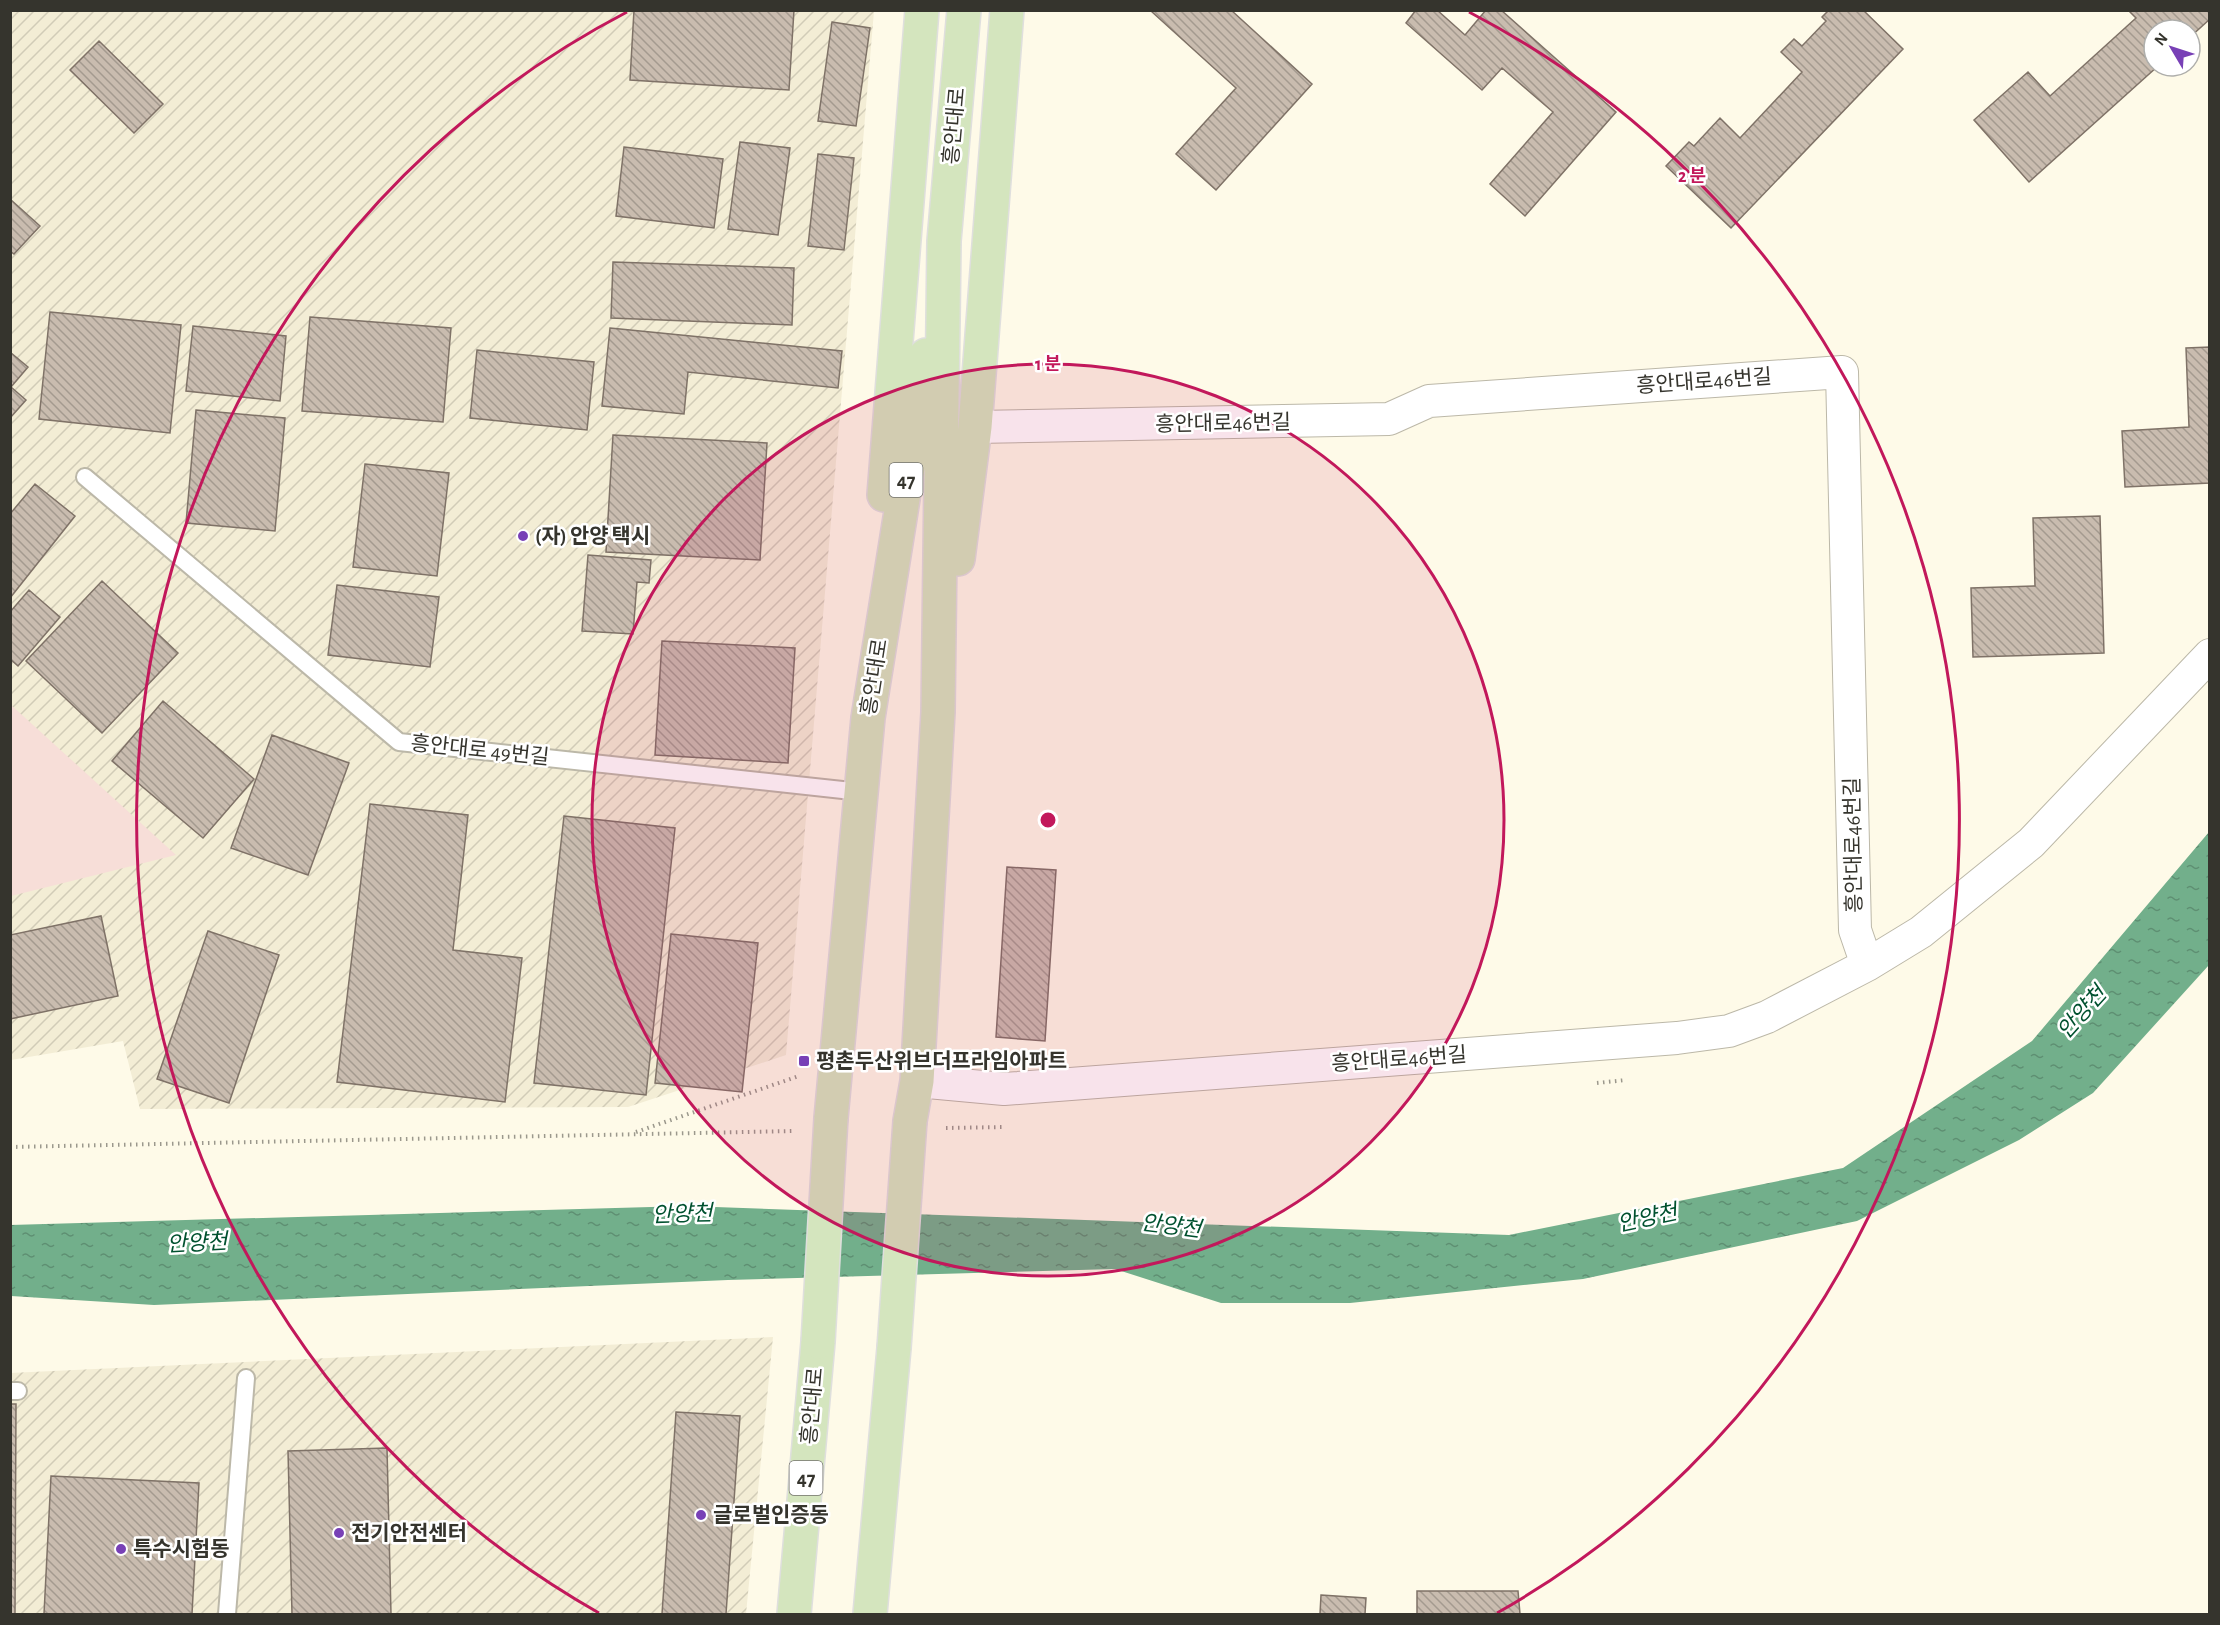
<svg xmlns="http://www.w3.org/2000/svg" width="2220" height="1625" font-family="'Alegreya Sans','Noto Sans KR',sans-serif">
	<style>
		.industrial { fill: url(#industrial-furrows) }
		.green { fill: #f7ded8 }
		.water { fill: url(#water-ripples) }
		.building { fill: url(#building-back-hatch); stroke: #7f7267; stroke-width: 1.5 }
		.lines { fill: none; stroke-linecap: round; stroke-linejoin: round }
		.service-casing { stroke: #bcb8a8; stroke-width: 20 }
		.minor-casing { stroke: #bcb8a8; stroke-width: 34 }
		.primary-casing { stroke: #dfdfdd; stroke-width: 36 }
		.path { stroke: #9b988c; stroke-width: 4; stroke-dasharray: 1.5 4.5; stroke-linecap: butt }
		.service { stroke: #fff; stroke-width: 16 }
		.minor { stroke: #fff; stroke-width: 32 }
		.primary { stroke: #d4e5be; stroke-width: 33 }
		.primary-bridge-casing { stroke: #dfdfdd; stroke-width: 36; stroke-linecap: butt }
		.primary-bridge { stroke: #d4e5be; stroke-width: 33 }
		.ring { fill: none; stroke: #c2185b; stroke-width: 3 }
		.poi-dot { fill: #7840b6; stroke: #fff; stroke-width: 2 }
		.labels { text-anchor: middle; stroke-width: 5; stroke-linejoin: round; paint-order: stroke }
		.shield { fill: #fff; stroke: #72716c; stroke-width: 1.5 }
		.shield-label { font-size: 20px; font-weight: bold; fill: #35342d }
		.street-label { font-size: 21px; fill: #35342d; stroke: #fff }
		.poi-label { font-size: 21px; font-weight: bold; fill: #35342d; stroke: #fff; text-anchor: start }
		.water-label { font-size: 22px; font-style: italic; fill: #00512f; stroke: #fff }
		.centre { fill: #c2185b; stroke: #fff; stroke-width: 3 }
		.ring-label { font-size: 18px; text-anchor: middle; font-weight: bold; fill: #c2185b; stroke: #fff; stroke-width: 5; stroke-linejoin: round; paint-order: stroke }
	</style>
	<defs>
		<pattern id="industrial-furrows" width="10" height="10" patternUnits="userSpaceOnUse" patternTransform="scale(1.5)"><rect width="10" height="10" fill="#f3edd5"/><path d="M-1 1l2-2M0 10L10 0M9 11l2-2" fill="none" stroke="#d1ccb7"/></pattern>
		<pattern id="water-ripples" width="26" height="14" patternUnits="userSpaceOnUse" patternTransform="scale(1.5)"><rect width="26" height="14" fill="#72af8b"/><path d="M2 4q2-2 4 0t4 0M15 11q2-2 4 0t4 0" fill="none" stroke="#5e8f72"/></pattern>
		<pattern id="building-back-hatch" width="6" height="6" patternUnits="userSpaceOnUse" patternTransform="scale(1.5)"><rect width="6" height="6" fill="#c9bcaf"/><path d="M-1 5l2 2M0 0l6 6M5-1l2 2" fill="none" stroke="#a49a8f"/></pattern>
	</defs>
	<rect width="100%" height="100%" fill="#fefae8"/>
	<!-- industrial -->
	<path class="industrial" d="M11,11H874L786,1055L628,1107L140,1109L123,1041L11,1060Z
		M773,1337L746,1614H11L10,1373Z"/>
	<!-- green -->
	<path class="green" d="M11,705L176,855L11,896Z"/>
	<!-- water -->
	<path class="water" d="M2209,832V965L2093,1093L2019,1140L1857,1221L1583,1279L1350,1303H1221L1115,1269L728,1280L154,1305L11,1296L10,1225L687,1206L1509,1235L1843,1168L2032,1041Z"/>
	<!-- building -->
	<path class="building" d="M634,10H794L789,90L630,80Z
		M1231,10L1312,84L1216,190L1176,154L1236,88L1151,11Z
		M1416,10H1437L1465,35L1486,10H1501L1616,112L1525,216L1490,184L1553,112L1502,68L1482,90L1406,23Z
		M1829,10H1863L1903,49L1731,228L1666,166L1689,142L1694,146L1720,118L1740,138L1802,72L1781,52L1794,39L1802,46L1826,21L1822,17Z
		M2128,10H2210V19L2190,37V30H2154V66H2158L2029,182L1974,120L2028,72L2050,96L2136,18Z
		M832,22L870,28L856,126L818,121Z
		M99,41L163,104L134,133L70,70Z
		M740,142L790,148L778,235L728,229Z
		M624,147L723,159L714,228L616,216Z
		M818,154L854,158L844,250L808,246Z
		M10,199L40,226L14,254L10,251Z
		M613,262L794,268L792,325L611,318Z
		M50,312L181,325L170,433L39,419Z
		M310,317L451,328L443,422L302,411Z
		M193,326L286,336L280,401L186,391Z
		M610,328L842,351L838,388L688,372L684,414L602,406Z
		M2210,347V483L2125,487L2122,431L2189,427L2186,348Z
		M477,350L594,362L587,430L470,418Z
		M10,352L28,367L11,387L26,400L10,418Z
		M196,410L285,418L275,531L186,523Z
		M613,435L767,443L760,560L606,552Z
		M365,464L449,473L437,576L353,567Z
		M35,484L75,516L10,598V514Z
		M2100,516L2104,653L1973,657L1971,588L2035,586L2033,518Z
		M588,555L651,560L649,583L637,582L633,634L582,631Z
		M102,581L178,653L102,733L26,661Z
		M337,585L439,597L430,667L328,655Z
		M29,590L60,617L18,666L10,659V612Z
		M662,641L795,648L788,763L655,755Z
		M163,701L254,779L203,838L112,761Z
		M272,735L349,763L308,875L231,848Z
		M370,804L468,815L453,950L522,958L505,1102L337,1082Z
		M564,816L675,828L646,1095L534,1083Z
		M1007,867L1056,870L1045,1041L996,1037Z
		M101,916L118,996L10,1019V935Z
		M208,931L279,955L229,1103L157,1079Z
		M671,934L758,943L742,1092L655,1083Z
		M10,1404H16L15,1614H10Z
		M676,1412L740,1416L726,1614H662Z
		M387,1448L391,1614H292L288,1451Z
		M51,1476L199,1483L192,1614H44Z
		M1417,1591H1518L1520,1614H1417Z
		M1321,1595L1366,1598L1365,1614H1320Z"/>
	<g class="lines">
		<!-- service casing -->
		<g class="service-casing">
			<path id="service" d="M85,477L399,742L861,792
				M10,1391H18
				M227,1614L246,1378"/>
		</g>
		<!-- minor casing -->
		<g class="minor-casing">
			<path id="minor" d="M975,427L1389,419L1429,401L1842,372L1855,930L1867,965
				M917,1081L1004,1089L1677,1038L1729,1031L1767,1017L1867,965L1921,932L2031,843L2210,655"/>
		</g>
		<!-- primary casing -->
		<g class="primary-casing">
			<path id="primary" d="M884,495L922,10
				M958,559L975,427L1007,10
				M831,1118L868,718L926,355
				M910,1121L917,1081L938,712L944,241L964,10
				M794,1614L818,1342
				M870,1614L894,1348"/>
		</g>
		<!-- path -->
		<path class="path" d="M1597,1083L1626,1080
			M946,1128L1004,1127
			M636,1132L799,1076
			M10,1147L794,1131"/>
		<!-- service -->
		<use href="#service" class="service"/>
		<!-- minor -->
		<use href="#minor" class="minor"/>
		<!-- primary -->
		<use href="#primary" class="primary"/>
		<!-- primary-bridge casing -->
		<g class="primary-bridge-casing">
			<path id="primary-bridge" d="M818,1342L831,1118
				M894,1348L910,1121"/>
		</g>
		<!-- primary-bridge -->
		<use href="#primary-bridge" class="primary-bridge"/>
	</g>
	<!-- distance rings -->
	<circle cx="1048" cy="820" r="456" fill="#c2185b" fill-opacity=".12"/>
	<g class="ring">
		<circle cx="1048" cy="820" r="456"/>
		<path d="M599 1613A911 911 0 0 1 627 12M1469 12A911 911 0 0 1 1497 1613"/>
	</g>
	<!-- markers -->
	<g class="poi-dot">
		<circle cx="523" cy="536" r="6"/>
		<rect x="798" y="1055" width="12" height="12" rx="3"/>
		<circle cx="701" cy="1515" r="6"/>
		<circle cx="339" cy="1533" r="6"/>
		<circle cx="121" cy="1549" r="6"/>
	</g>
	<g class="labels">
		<!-- shield labels -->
		<g class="shield">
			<rect x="889.5" y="463" width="33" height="34" rx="4.5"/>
			<rect x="789.5" y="1461" width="33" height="34" rx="4.5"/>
		</g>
		<g class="shield-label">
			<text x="906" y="487">47</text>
			<text x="806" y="1485">47</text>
		</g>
		<!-- street labels -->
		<g class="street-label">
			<text transform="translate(954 126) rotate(-85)" y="7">흥안대로</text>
			<text transform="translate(1704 381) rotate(-4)" y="7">흥안대로46번길</text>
			<text transform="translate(1223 423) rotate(-1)" y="7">흥안대로46번길</text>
			<text transform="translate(874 677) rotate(-81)" y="7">흥안대로</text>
			<text transform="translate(480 750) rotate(6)" y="7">흥안대로 49번길</text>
			<text transform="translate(1853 845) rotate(-91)" y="7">흥안대로46번길</text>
			<text transform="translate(1399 1059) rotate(-4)" y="7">흥안대로46번길</text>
			<text transform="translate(812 1406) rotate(-85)" y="7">흥안대로</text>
		</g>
		<!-- poi labels -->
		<g class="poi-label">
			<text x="535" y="543">(자) 안양 택시</text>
			<text x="816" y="1068">평촌두산위브더프라임아파트</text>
			<text x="713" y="1522">글로벌인증동</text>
			<text x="351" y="1540">전기안전센터</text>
			<text x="133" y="1556">특수시험동</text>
		</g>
		<!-- water labels -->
		<g class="water-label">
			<text transform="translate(2081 1012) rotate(-48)" y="8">안양천</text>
			<text transform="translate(682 1213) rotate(-2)" y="8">안양천</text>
			<text transform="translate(1647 1217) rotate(-12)" y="8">안양천</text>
			<text transform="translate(1171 1225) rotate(7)" y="8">안양천</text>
			<text transform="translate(197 1242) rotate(-3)" y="8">안양천</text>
		</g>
	</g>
	<circle cx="1048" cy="820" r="9" class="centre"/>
	<g class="ring-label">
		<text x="1692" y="182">2 분</text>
		<text x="1048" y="370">1 분</text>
	</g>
	<!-- border -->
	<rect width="2220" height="1625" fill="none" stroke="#35342d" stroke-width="24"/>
	<!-- north arrow -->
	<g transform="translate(2172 48) rotate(309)"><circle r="28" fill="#ffffff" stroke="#aeaeab" stroke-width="1.5"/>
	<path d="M0-4.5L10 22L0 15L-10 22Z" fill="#7840b6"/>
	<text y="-9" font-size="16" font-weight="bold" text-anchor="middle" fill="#35342d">N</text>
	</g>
</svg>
